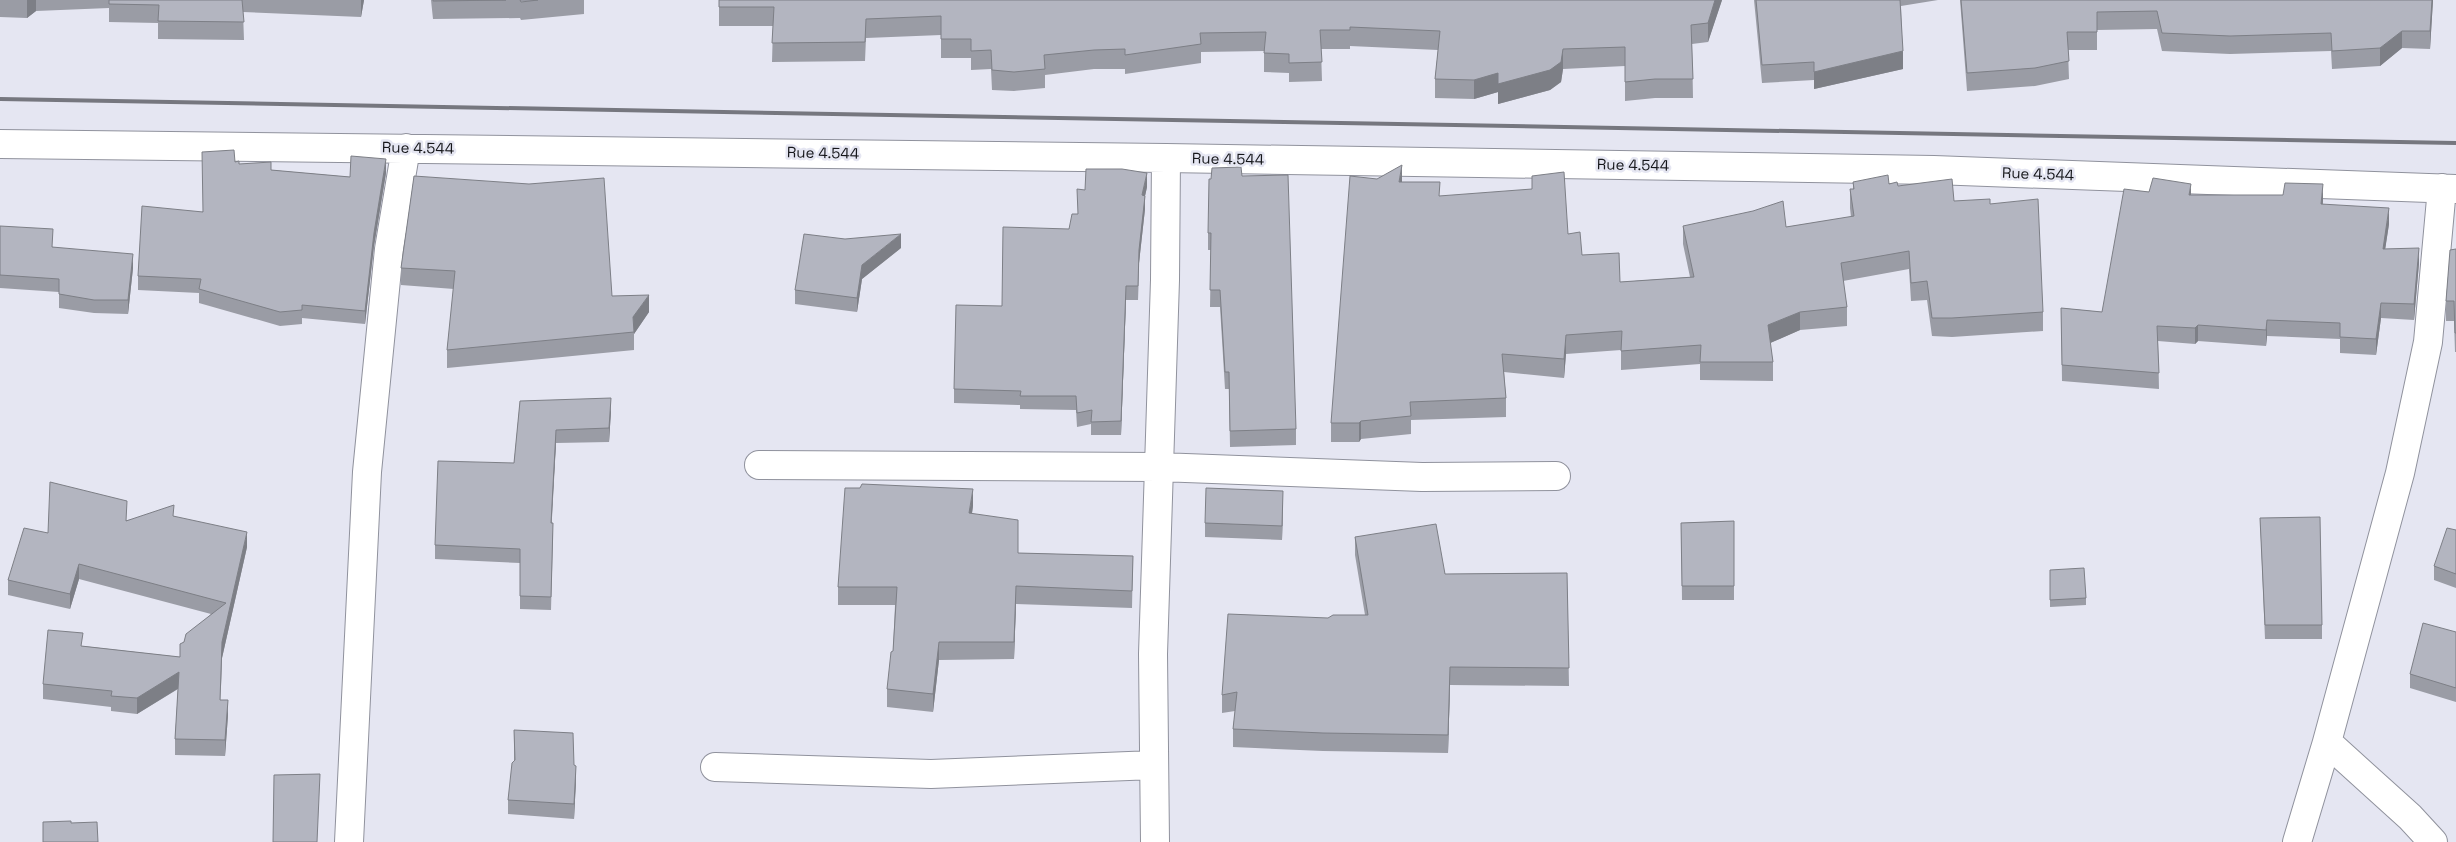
<svg xmlns="http://www.w3.org/2000/svg" width="2456" height="842" font-family="'Space Grotesk',sans-serif">
	<style>
		.lines { fill: none; stroke-linecap: round; stroke-linejoin: round }
		.minor-casing { stroke: #90929d; stroke-width: 30 }
		.minor { stroke: #fff; stroke-width: 28 }
		.rail { stroke: #76777f; stroke-width: 4 }
		.wall { fill: #9a9ca5 }
		.shaded-wall { fill: #7d7f86 }
		.building { fill: #b3b5c0; stroke: #7d7f86 }
		.labels { text-anchor: middle; stroke-width: 5; stroke-linejoin: round; paint-order: stroke }
		.street-label { font-size: 15px; fill: #16171b; stroke: #e5e6f2 }
	</style>
	<rect width="100%" height="100%" fill="#e5e6f2"/>
	<g class="lines">
		<!-- minor casing -->
		<g class="minor-casing">
			<path id="minor" d="M0,144L1166,158L1934,170L2456,189
				M759,465L1159,467L1422,477L1556,476
				M2327,742L2410,817L2433,842
				M715,767L931,774L1154,765
				M349,842L367,472L389,249L406,148
				M1155,842L1153,654L1165,280L1166,158
				M2297,842L2327,742L2400,473L2428,342L2442,188"/>
		</g>
		<!-- minor -->
		<use href="#minor" class="minor"/>
		<!-- rail -->
		<path class="rail" d="M0,99L2456,143"/>
	</g>
	<!-- wall -->
	<path class="wall" d="M0,0H364L361,17L243,12L244,40L158,39V23L109,22V8L36,11L27,18L0,17Z
		M431,0H584V14L521,20L520,18L433,19Z
		M719,0H1722L1708,42L1692,44L1693,98H1655L1625,101V66L1563,69L1561,82L1550,90L1498,104V92L1474,99L1435,98V79L1438,50L1350,46V49H1321L1322,81L1289,82V73L1264,72V51L1201,52V63L1125,74V69H1094L1045,75V88L1014,91L992,90L991,69L971,70V58H941V35L866,38L865,61L772,62L773,26H719Z
		M1754,0H1938L1901,6L1903,69L1814,89V80L1762,83Z
		M1960,0H2433L2430,49L2402,48L2380,66L2332,69L2331,51L2230,54L2162,51L2157,29L2097,30V50H2068L2069,79L2035,86L1967,91Z
		M235,162L239,164L271,170L350,177L386,173L374,246L365,324L302,318V324L280,326L199,303V293L138,290V276L203,211Z
		M414,176L612,296L649,312L634,334V350L447,368V350L454,289L401,285V268Z
		M1242,176L1296,429V445L1230,447L1229,389H1225L1220,307H1210L1211,250H1208V233Z
		M1402,182L1440,196L1568,234L1582,255L1620,282L1690,277L1683,244V226L1786,227L1851,217L1850,208V189H1853V182L1889,184L1954,201L1990,204L2043,312V331L1952,337L1932,336L1927,300L1911,301L1909,269L1843,281L1847,307V326L1800,330L1770,343L1773,362V381L1700,380V364L1621,370V350L1566,354L1564,378L1504,372L1506,398V417L1411,420V434L1361,439L1359,442H1331V423Z
		M1147,187L1145,196V209L1139,263L1138,300H1126L1121,435H1091V424L1077,427L1076,410L1020,409V405L954,403V389L1002,306L1069,229L1078,214L1085,190Z
		M2149,192L2191,195L2323,200V204L2389,224L2385,249L2419,263L2414,320L2381,318L2376,355L2340,353V339L2267,336L2266,346L2198,341L2195,344L2158,341L2159,389L2062,381L2061,308L2102,312Z
		M0,226L53,247L133,268L128,314L94,313L59,308V292L0,288Z
		M901,248L862,279L857,312L795,304V290Z
		M2456,249V352H2455L2454,321H2446V301Z
		M520,401L611,411L609,442L556,443L551,523L553,536L551,610L520,609V563L435,559V545L514,463Z
		M1283,505L1282,540L1205,537V523Z
		M973,506L972,514L1018,553L1133,556L1132,608L1016,604L1014,659L939,660L933,712L887,707V689L893,651L895,605H838V587Z
		M174,516L247,547L222,658L220,700L228,715L225,756L175,755V739L178,689L137,714L111,711V707L43,699V684L83,646L180,657L184,642L211,614L79,579L70,609L8,595V580L48,533L127,520Z
		M2260,518L2322,625V639H2265Z
		M1734,521V600H1682L1681,523Z
		M2456,530V588L2434,580V566Z
		M1355,537L1445,574L1567,573L1569,686L1450,685L1448,753L1323,751L1233,747V729L1235,711L1222,713V695L1328,618L1365,615L1355,555Z
		M2050,570L2086,598V605L2050,607Z
		M2456,632V702L2410,688V674Z
		M514,730L574,765L576,780L574,819L508,814V800L514,761Z"/>
	<!-- shaded-wall -->
	<path class="shaded-wall" d="M27,0H36V11L27,18Z
		M361,0H364L361,17Z
		M1715,0H1722L1708,42V23Z
		M2432,0H2433L2430,49V31Z
		M2402,31V48L2380,66V48Z
		M1563,49V69L1561,82L1550,90L1498,104V92L1474,99V80Z
		M1903,51V69L1814,89V72Z
		M386,159V173L374,246L365,324V311L374,233Z
		M1402,165V184L1399,182Z
		M1147,173V187L1145,196V209L1139,263L1138,300L1139,250L1142,195Z
		M2191,184V200L2189,195Z
		M2323,184V200L2321,220V204Z
		M2389,208V224L2383,264V249Z
		M901,234V248L862,279L857,312V298L862,265Z
		M2419,248V263L2414,320V304Z
		M133,254V268L128,314V300Z
		M1126,286V300L1121,435V421Z
		M649,295V312L634,334L633,317Z
		M2381,303V318L2376,355V339Z
		M1800,312V330L1768,344V325Z
		M2267,320V336L2266,346V330Z
		M2198,325V341L2195,344V328Z
		M1566,335V354L1564,378V359Z
		M611,398V411L609,442V428Z
		M1361,421V439L1359,442V423Z
		M556,430V443L551,536V523Z
		M973,489V506L969,531V513Z
		M1283,491V505L1282,540V526Z
		M247,532V547L222,658L220,715L222,642Z
		M79,564V579L70,609V594Z
		M1016,586V604L1014,659V642Z
		M939,642V660L933,712V694Z
		M1450,667V685L1448,753V735Z
		M179,672V688L137,714V698Z
		M228,700V715L225,756V740Z
		M576,766V780L574,819V804Z"/>
	<!-- building -->
	<path class="building" d="M109,0H242L244,22L158,21L159,5L109,4Z
		M433,0H506L433,1Z
		M520,0H538L521,2Z
		M719,0H1715L1708,23L1691,25L1693,79H1655L1625,82V47L1563,49L1561,62L1550,70L1498,84V73L1474,80L1435,79L1440,31L1350,27V30H1320L1322,62L1289,63V54L1264,53L1266,32L1200,33L1201,44L1125,55V49L1094,50L1044,55L1045,69L1014,72L992,70L991,50L971,51V39H941V16L866,19L865,42L772,43L774,7H719Z
		M1756,0H1900L1903,51L1814,72V62L1762,65Z
		M1961,0H2432L2430,31H2402L2380,48L2332,51L2331,33L2230,36L2162,33L2157,11L2097,12V32H2067L2069,61L2035,68L1967,73Z
		M234,150L235,162L239,161V164L271,162V170L350,177L351,156L386,159L374,233L365,311L302,305V310L280,312L199,289L201,279L138,276L142,206L203,212L202,152Z
		M1402,165L1399,182H1440L1439,196L1532,189V176L1564,172L1568,234L1580,232L1582,255L1619,253L1620,282L1694,277L1683,226L1753,211L1783,201L1786,227L1854,216L1850,189H1854L1853,182L1888,175L1889,184L1897,182L1898,186L1952,179L1954,201L1990,199V204L2038,199L2043,312L1952,318H1932L1927,281L1911,283L1909,251L1841,263L1847,307L1800,312L1768,325L1773,362H1700L1701,345L1621,351L1622,331L1566,335L1564,359L1502,354L1506,398L1410,402L1411,416L1361,421L1359,423H1331L1350,176L1377,179Z
		M1241,167L1242,176L1288,175L1296,429L1230,431L1229,372H1225L1220,290H1210L1211,233H1208L1209,179H1211L1212,168Z
		M1086,169H1122L1147,173L1142,195L1145,196L1139,250L1138,286H1126L1121,421L1091,422L1092,410L1077,413L1076,396H1020L1021,391L954,389L956,305L1002,306L1003,227L1069,229L1072,214H1078L1077,189L1085,190Z
		M414,176L529,184L604,178L612,296L649,295L633,317L634,332L447,350L455,271L401,268Z
		M2153,178L2191,184L2189,195H2283L2285,183L2323,184L2321,204L2389,208L2383,249L2419,248L2414,304L2381,303L2376,339L2340,337V323L2267,320L2266,330L2198,325L2195,328L2157,326L2159,373L2062,365L2061,308L2102,312L2124,189L2149,192Z
		M0,226L53,229L52,247L133,254L128,300H94L59,294V279L0,275Z
		M804,234L845,239L901,234L862,265L857,298L795,290Z
		M2456,249V333H2455L2454,301H2446L2450,250Z
		M611,398L609,428L556,430L551,523H553L551,597L520,596V549L435,545L438,461L514,463L520,401Z
		M50,482L127,501L126,521L174,505L173,516L247,532L222,642L220,700H228L225,740L175,739L179,672L137,698L111,696L112,691L43,684L48,630L83,633L81,646L180,657V644L184,642L186,634L226,603L79,564L70,594L8,580L24,528L48,533Z
		M862,484L973,489L969,513L1018,520V553L1133,556L1132,591L1016,586L1014,642H939L933,694L887,689L891,652L893,651L897,587H838L845,488H860Z
		M1206,488L1283,491L1282,526L1205,523Z
		M2320,517L2322,625H2265L2260,518Z
		M1734,521V586H1682L1681,523Z
		M1436,524L1445,574L1567,573L1569,668L1450,667L1448,735L1323,733L1233,729L1237,692L1222,695L1228,614L1328,618L1333,615H1368L1355,537Z
		M2447,528L2456,530V574L2434,566Z
		M2084,568L2086,598L2050,600V570Z
		M2423,623L2456,632V688L2410,674Z
		M514,730L573,733L574,765L576,766L574,804L508,800L512,763L515,760Z
		M320,774L317,842H273L274,775Z
		M71,821V823L97,822L98,842H43V822Z"/>
	<g class="labels">
		<!-- street labels -->
		<g class="street-label">
			<text transform="translate(418 148) rotate(1)" y="5">Rue 4.544</text>
			<text transform="translate(823 153) rotate(1)" y="5">Rue 4.544</text>
			<text transform="translate(1228 159) rotate(1)" y="5">Rue 4.544</text>
			<text transform="translate(1633 165) rotate(1)" y="5">Rue 4.544</text>
			<text transform="translate(2038 174) rotate(2)" y="5">Rue 4.544</text>
		</g>
	</g>
</svg>
